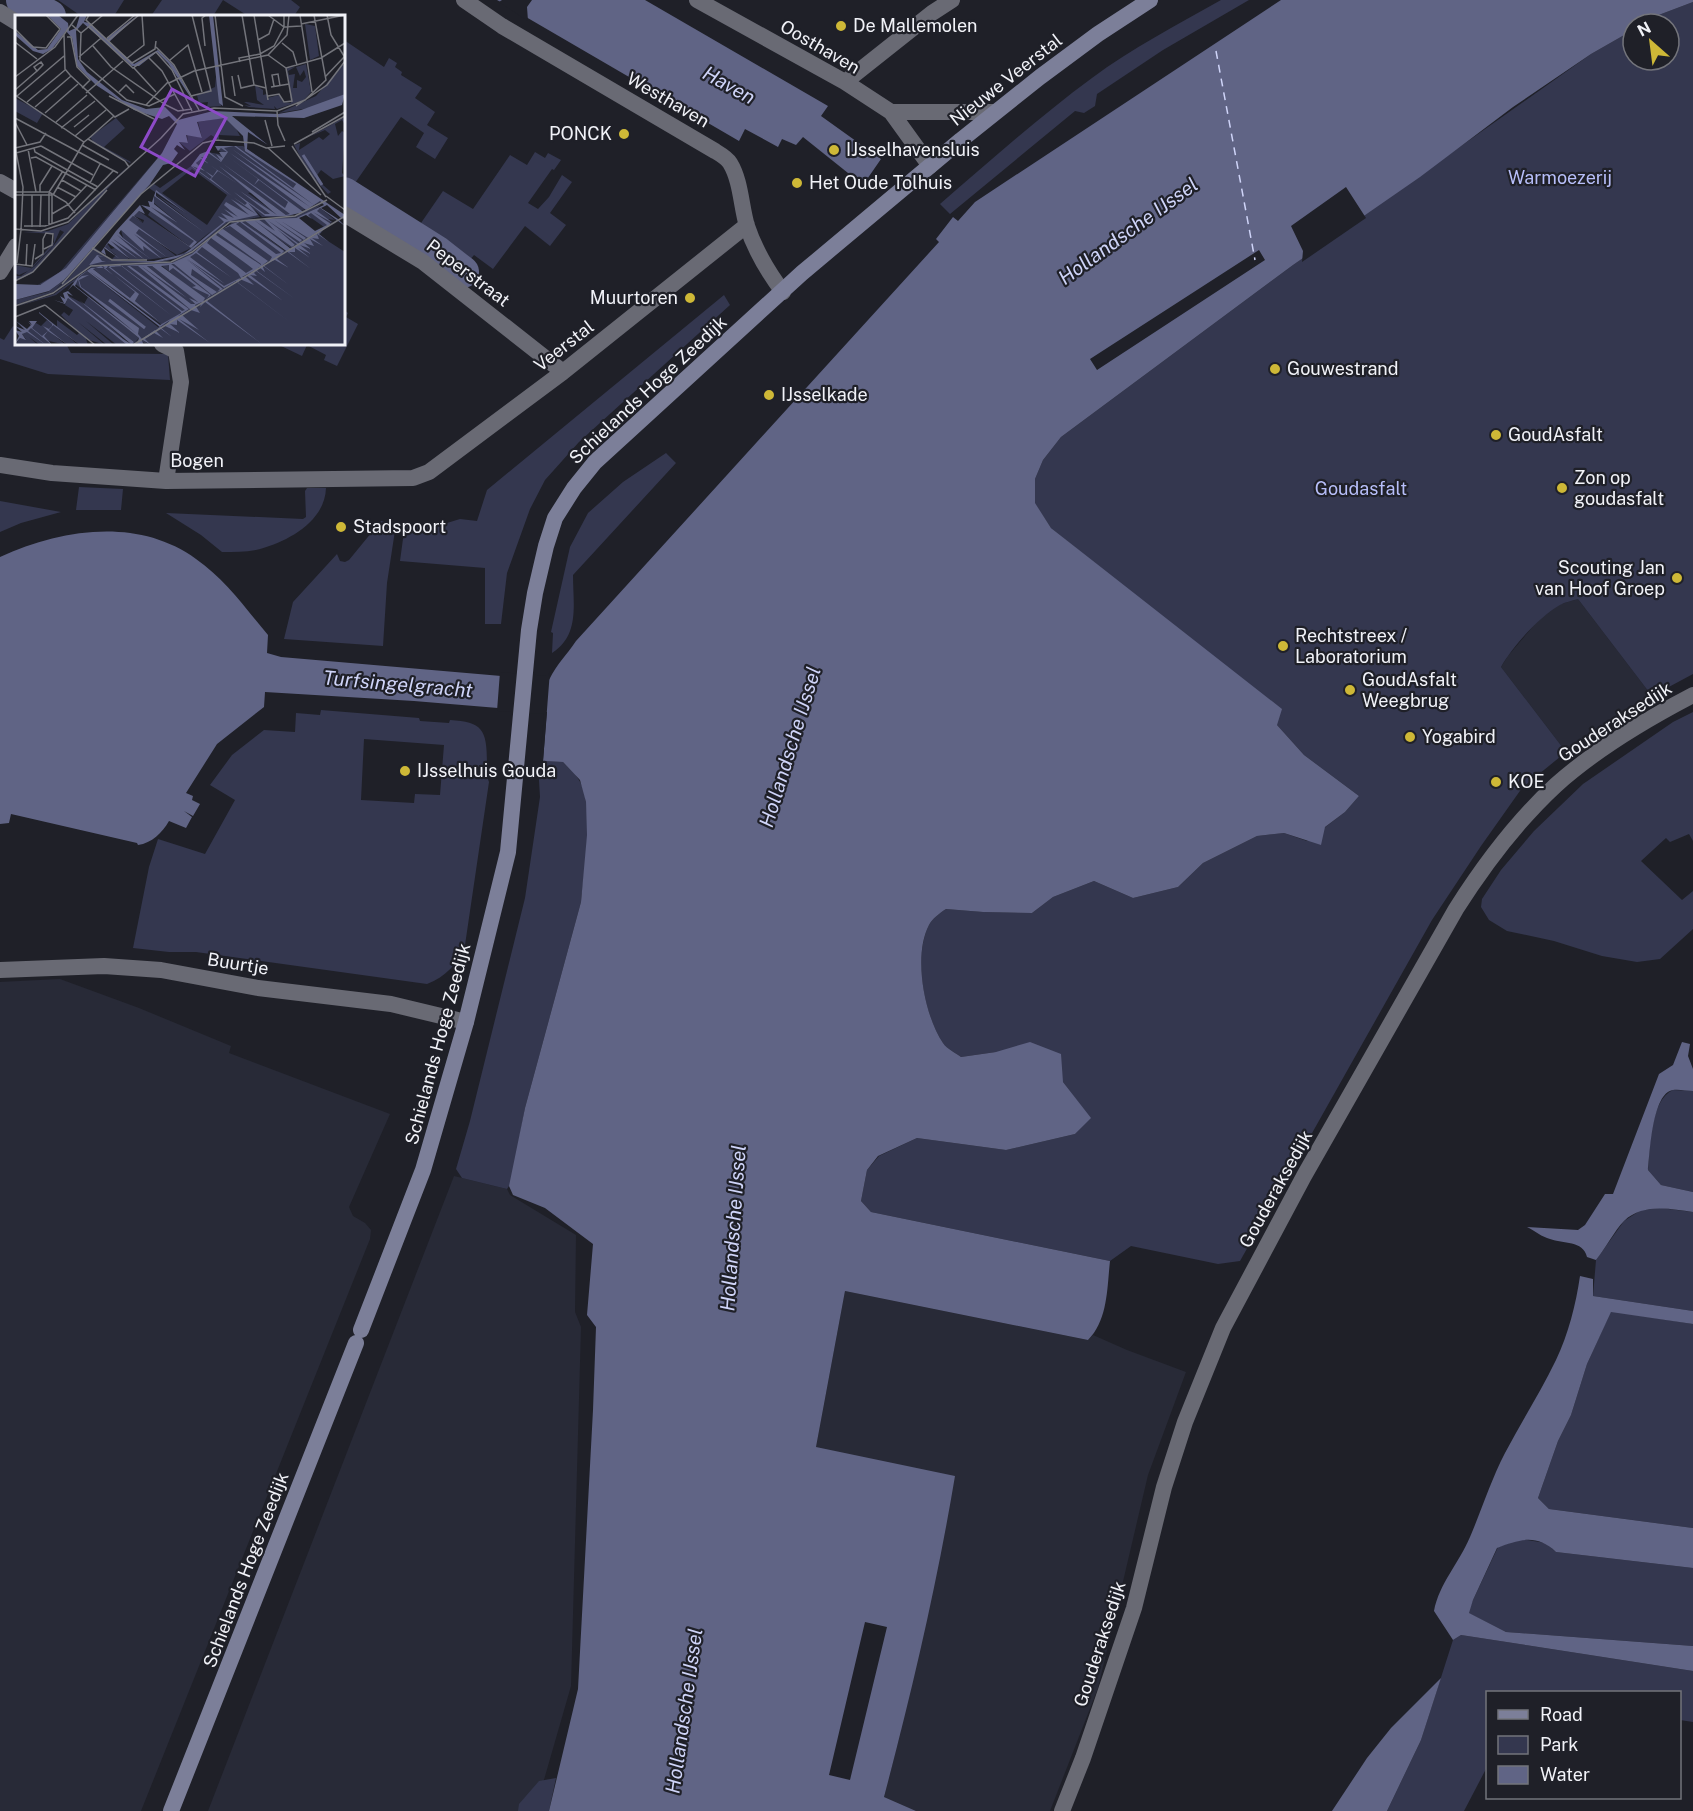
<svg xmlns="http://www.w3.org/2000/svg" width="1693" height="1811" font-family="'Public Sans',sans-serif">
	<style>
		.built { fill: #282a37 }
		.green { fill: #34374f; fill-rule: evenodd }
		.water { fill: #606485 }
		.pier { fill: #1f2028 }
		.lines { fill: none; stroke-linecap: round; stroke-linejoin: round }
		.canal { stroke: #606485; stroke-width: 32 }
		.ferry { stroke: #cfd4f8; stroke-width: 1.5; stroke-dasharray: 8 6; stroke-linecap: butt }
		.pedestrian { stroke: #696a74; stroke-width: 16 }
		.minor { stroke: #696a74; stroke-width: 16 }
		.secondary { stroke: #7c7f99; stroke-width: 16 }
		.poi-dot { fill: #ceb837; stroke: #1f2028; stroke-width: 2 }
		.labels { text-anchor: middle; stroke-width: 4.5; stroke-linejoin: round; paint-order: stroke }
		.poi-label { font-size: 18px; fill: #f1f2f8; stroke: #1f2028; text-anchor: start }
		.street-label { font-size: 18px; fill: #f1f2f8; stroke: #1f2028 }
		.park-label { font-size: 18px; fill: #b7bef9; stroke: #1f2028 }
		.water-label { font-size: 20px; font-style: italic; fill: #cfd4f8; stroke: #1f2028 }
		.inset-river { fill: none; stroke: #606485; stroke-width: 3 }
		.inset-road { fill: none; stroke: #73747b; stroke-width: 1.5 }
		.view { fill: #8d4ac8; fill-opacity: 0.15; stroke: #8d4ac8; stroke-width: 3 }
		.inset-edge { fill: none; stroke: #f1f2f8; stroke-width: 3 }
	</style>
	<rect width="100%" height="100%" fill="#1f2028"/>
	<!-- built -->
	<path class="built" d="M1578,599L1652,696L1617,717L1566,752L1501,667L1508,656L1541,617L1561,604Z
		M60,979L139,1008L231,1046L229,1053L390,1114L349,1207L353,1216L365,1223L371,1230L370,1239L141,1811H0V982Z
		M454,1176L507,1189L510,1195L576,1235L575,1312L581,1327L571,1686L535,1811H208Z
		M845,1291L1088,1340L1093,1335L1127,1350L1186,1372L1148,1475L1098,1688L1050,1811H916L884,1797L901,1731L816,1447Z"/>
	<!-- green -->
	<path class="green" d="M58,0H124L114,16H81Z
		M162,0H291L300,7L294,16H248L223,0L213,16H151Z
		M1221,0H1249L1163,50L1097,94L1095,106L1084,113L1075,111L950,214L940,204C990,161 1039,117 1092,78C1132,48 1177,25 1221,0Z
		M1693,2V674L1652,696L1578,599C1572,601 1565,602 1560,605C1539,617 1513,646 1501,667L1566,752L1522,788L1481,846L1432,920L1240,1261L1218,1264L1131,1246L1110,1261L871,1212L861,1201L867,1170L879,1156L917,1138L1006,1150L1075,1134L1090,1118L1063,1082L996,1052L961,1057C956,1053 947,1049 943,1043C924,1015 913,956 929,925C932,919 940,913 946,909L983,912L1032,913L1053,897L1094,881L1133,898L1178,887L1203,863L1257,836L1284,833L1307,841L1345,812L1359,796L1304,755L1277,725L1112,577L1051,528L1035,504V479L1043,460L1061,437L1293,265L1591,54L1633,30V60H1669V24H1642L1656,16Z
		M344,40L384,67L389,58L397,63L395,67L402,72L401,75L422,88L415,98L435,112L427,125L448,138L435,159L416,147L424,133L401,117L355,183L344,176Z
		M535,152L545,158L548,153L561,160L554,170L552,169L528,203L538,209L549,197L562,175L572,182L550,213L566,225L550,246L525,226L493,269L474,255L469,261L421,223L443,191L473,209L510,155L527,165Z
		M724,295L730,305L579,442L545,480L530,509L507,573L501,624H485V568L400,561L405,524L447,523L460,519L477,521L487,490Z
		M344,310L348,313L346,317L358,324L337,366L324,360L326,355L307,345L302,356L277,344H344Z
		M13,326L16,328V344H66L71,353L168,354L170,380L48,374L0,359V338L4,340Z
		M666,453L676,463L573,575C573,605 580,635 552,653L553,633L551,632L570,547L588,513L623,482Z
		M79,487L123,489L121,510H76Z
		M307,488H326C325,521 289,541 260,549C248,552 235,552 222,552L201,535L166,513L303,519L306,517L305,491Z
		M0,501L61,512L21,523L0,532Z
		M381,521L396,524L387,583L383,646L284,639L293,602L337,554L340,561L345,562L349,560Z
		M321,710L419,718L420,721L449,723L450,720C482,722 487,729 487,763C487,770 486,775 489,782L465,945C458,963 446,977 427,984L196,952H169L133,948L149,867L158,839L205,854L235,800L210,785L232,755L264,730L295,732L296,713L320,715ZM364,739L444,745L440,795L415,794L414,803L361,800Z
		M1693,712V841L1689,834L1670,842L1666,838L1641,861L1682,900L1693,891V929L1660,959L1637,962L1602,956L1554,941L1507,931L1489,920L1481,907L1482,899L1501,870L1534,831L1583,784L1673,722Z
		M543,761L563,762C568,768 575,773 579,780C595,805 584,872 581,902L525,1108L511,1183L507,1189L462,1178L456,1169L470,1121L525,898L540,797L539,780Z
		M1673,1090L1693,1091V1192L1661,1185L1648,1170C1650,1148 1650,1100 1673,1090Z
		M1660,1208L1693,1212V1311L1593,1296L1596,1260L1624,1221L1641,1210Z
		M1611,1311L1693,1324V1528L1549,1509L1538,1498L1558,1441L1571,1415L1587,1364Z
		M1520,1539L1546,1543L1556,1552L1693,1568V1646L1506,1632L1468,1613L1473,1600L1498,1547Z
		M1461,1635L1693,1671V1722L1680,1720V1692H1488L1487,1767L1464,1811H1387L1421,1740L1453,1640Z
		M556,1778L549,1811H518L519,1804L539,1781Z"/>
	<!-- water -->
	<path class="water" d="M497,0H645L828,106L821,116L881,159L863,185L803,137L796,145L782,139L778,147L745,129L739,141Z
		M1281,0H1693V2L1656,16L1642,24H1633V30L1591,54L1513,107L1420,177L1293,265L1061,437L1043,460L1035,479V503L1051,528L1282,709L1277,725L1304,755L1359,796L1345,812L1325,827L1321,845L1284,833L1257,836L1203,863L1178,887L1133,898L1094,881L1053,897L1032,913L983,912L946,909C940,913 932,919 929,925C913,955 924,1015 943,1043C947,1049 956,1053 961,1057L996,1052L1030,1042L1061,1054L1063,1082L1091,1118L1075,1134L1006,1150L917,1138L878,1156L867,1170L861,1201L871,1212L1110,1261C1107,1288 1108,1320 1088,1340L845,1291L816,1447L955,1476C937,1584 912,1691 884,1797L916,1811H549L578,1689L593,1410L596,1327L587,1315L593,1244L545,1208L513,1195L509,1186L525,1108L581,902L587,835L586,802L580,780L563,762L543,761L547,712L414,701L265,692L264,707L217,744L186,793L193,796L192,800L200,804L193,816L184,811L192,817L186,828L169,821C162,833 152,843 138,845L137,843L11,814L9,823L0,824V557C62,529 138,517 196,559C225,579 246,609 268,635L267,653L281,657L549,680C558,662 566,656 576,641L939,242L936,239L953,217L958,221L975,202Z
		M1682,1042L1690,1044L1688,1056L1693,1069V1091C1687,1091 1679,1089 1673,1090C1652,1093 1650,1153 1648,1170L1661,1185L1693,1192V1212C1670,1209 1643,1203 1624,1221C1615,1230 1605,1249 1596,1260L1587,1257C1583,1240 1563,1244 1550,1239C1542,1237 1535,1231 1527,1227L1578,1230L1585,1225L1605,1194H1613L1659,1074L1673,1065Z
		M1580,1276L1593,1279V1296L1693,1311V1324L1611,1312L1587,1364L1571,1415L1558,1441L1538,1498L1549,1509L1693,1528V1568L1556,1552C1537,1534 1520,1539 1497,1548L1473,1600L1469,1613L1506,1632L1693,1646V1671L1461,1635L1453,1640L1434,1611C1439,1584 1459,1563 1470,1537C1482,1509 1491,1480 1505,1453C1522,1421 1541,1391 1556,1360C1568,1335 1576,1304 1580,1276Z
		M1441,1678L1421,1740L1387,1811H1332L1367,1758L1391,1728Z"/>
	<!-- pier -->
	<path class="pier" d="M502,0H532L527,7L528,21L499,2Z
		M1346,187L1366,218L1302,262L1303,251L1291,226Z
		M1259,250L1265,260L1097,370L1090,359Z
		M550,671L543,761L540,760L544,714L497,711L500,672L548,676Z
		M865,1622L887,1627L850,1780L829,1775Z"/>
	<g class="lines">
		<!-- canal -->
		<path class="canal" d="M22,0L50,16
			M344,193L436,251L463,272"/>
		<!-- ferry -->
		<path class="ferry" d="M1216,51L1255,260"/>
		<!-- pedestrian -->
		<path class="pedestrian" d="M0,182L16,191"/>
		<!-- minor -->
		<path class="minor" d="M464,0L502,26L715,151C720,154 727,158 730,163C741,181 741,206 747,226C755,250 768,272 783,292
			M697,0L845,82L891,112L930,166
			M0,12L16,22
			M845,82L932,13L952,0
			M891,112H995
			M344,214L423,262L563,372
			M0,272L16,246
			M162,344L176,351L181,382L166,481
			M0,465L52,473L166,481L413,478L429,472L563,372L747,225
			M0,970L104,966L161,970L258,988L391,1004L466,1022
			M1062,1811L1083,1758L1134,1608L1164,1487L1185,1422L1223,1328L1304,1176L1456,909C1484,865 1517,821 1556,785C1596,749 1645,720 1693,695"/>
		<!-- secondary -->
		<path class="secondary" d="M361,1330L423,1170L466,1022L508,852L529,630L535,593L546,546L555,518L574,488L595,462L802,273L961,140L1040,77L1098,34L1150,0
			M171,1811L356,1343"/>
	</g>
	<!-- markers -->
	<g class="poi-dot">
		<circle cx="841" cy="26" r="6"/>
		<circle cx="624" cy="134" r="6"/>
		<circle cx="834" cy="150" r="6"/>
		<circle cx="797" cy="183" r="6"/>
		<circle cx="690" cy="298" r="6"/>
		<circle cx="1275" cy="369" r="6"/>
		<circle cx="769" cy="395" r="6"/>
		<circle cx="1496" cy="435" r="6"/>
		<circle cx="1562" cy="488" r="6"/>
		<circle cx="341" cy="527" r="6"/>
		<circle cx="1677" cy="578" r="6"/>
		<circle cx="1283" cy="646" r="6"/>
		<circle cx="1350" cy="690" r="6"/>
		<circle cx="1410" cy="737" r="6"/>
		<circle cx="405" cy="771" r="6"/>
		<circle cx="1496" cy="782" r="6"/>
	</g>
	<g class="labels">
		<!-- poi labels -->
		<g class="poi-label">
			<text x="853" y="32">De Mallemolen</text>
			<text x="612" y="140" text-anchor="end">PONCK</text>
			<text x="846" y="156">IJsselhavensluis</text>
			<text x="809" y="189">Het Oude Tolhuis</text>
			<text x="678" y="304" text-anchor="end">Muurtoren</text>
			<text x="1287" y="375">Gouwestrand</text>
			<text x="781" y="401">IJsselkade</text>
			<text x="1508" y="441">GoudAsfalt</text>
			<text x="1574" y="484">Zon op<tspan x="1574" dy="21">goudasfalt</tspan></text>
			<text x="353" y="533">Stadspoort</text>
			<text x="1665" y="574" text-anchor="end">Scouting Jan<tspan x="1665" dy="21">van Hoof Groep</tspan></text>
			<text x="1295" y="642">Rechtstreex /<tspan x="1295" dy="21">Laboratorium</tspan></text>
			<text x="1362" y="686">GoudAsfalt<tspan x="1362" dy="21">Weegbrug</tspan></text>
			<text x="1422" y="743">Yogabird</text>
			<text x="417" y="777">IJsselhuis Gouda</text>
			<text x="1508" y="788">KOE</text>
		</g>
		<!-- street labels -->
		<g class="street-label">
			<text transform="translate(820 47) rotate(30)" y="6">Oosthaven</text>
			<text transform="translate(1006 80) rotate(-38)" y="6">Nieuwe Veerstal</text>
			<text transform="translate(668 100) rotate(30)" y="6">Westhaven</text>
			<text transform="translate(468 273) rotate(37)" y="6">Peperstraat</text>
			<text transform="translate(564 346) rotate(-38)" y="6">Veerstal</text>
			<text transform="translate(648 390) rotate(-43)" y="6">Schielands Hoge Zeedijk</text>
			<text x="197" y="467">Bogen</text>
			<text transform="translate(1615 722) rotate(-33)" y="6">Gouderaksedijk</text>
			<text transform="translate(238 964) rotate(9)" y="6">Buurtje</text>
			<text transform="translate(438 1044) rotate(-75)" y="6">Schielands Hoge Zeedijk</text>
			<text transform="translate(1276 1189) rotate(-61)" y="6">Gouderaksedijk</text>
			<text transform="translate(246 1570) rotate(-69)" y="6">Schielands Hoge Zeedijk</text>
			<text transform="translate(1100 1644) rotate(-72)" y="6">Gouderaksedijk</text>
		</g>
		<!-- park labels -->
		<g class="park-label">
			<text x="1560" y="184">Warmoezerij</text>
			<text x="1361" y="495">Goudasfalt</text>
		</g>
		<!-- water labels -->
		<g class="water-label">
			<text transform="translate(729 85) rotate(29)" y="7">Haven</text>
			<text transform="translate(1128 231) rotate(-36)" y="7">Hollandsche IJssel</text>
			<text transform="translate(398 684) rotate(5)" y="7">Turfsingelgracht</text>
			<text transform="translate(790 747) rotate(-73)" y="7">Hollandsche IJssel</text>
			<text transform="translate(733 1228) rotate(-86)" y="7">Hollandsche IJssel</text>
			<text transform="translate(684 1711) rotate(-82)" y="7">Hollandsche IJssel</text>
		</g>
	</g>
	<!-- overview -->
	<g transform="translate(15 15)">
		<rect width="330" height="330" fill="#1f2028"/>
		<path d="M290,9L300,11L304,41L295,45ZM291,49L296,77L289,85L262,94L259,91L260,94L234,92L229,90L236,91L229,87H232L249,90L242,85L240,70L248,75V80L252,79V87V83L264,80L268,87L276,88L272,53L280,52L273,56L274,60L280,59L278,73H282V65L287,67L291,62L289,55L285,61L281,52ZM327,50H330V79L300,92L264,98L301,81ZM202,52L206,91L192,92L193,87L184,88L182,80L200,72ZM0,83L28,98L22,108L0,96ZM330,102V110L327,105L320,109L323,121L327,116L330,118L327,158L330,161L318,164L306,155L300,163L316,177L313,179L293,157L279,130L285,128L284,135L304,122L308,125L315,119L310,115L296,121ZM101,103L110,113L89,132L116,147L115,148L79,128L75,122ZM207,103L217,106L225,121L204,120V125L196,120L175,136L164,127L173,128L172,119L187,123L183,107ZM215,131H228L281,169L278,173L287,180L280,174L282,170L306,187L272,202H247L239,194L245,202L212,208L179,235L166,242L145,248L79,250L38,277L0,290V285L33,277L49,265L88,219L135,168L136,169L86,222L53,262L40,275L53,264L79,232L96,245L101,240L90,232L92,228L96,234L100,233L96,226L115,239L97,225L104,226L102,220L108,223L106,215L139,238L107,214L109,211L143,235L110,210L113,206L123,212L113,205L118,201L128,208L129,205L119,201L124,196L176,233L162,240L123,212L161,241L130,245L105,226L128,244H115L100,233L114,244L105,246H149L178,234L196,216L177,232L179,227L174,231L133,200L136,195L177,224L136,192L162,207L139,188V181L180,210L140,179L172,199L134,173L139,169L145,173L179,149L190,156L181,148L192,137L210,140L202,134ZM177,154L212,180L192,210L147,178ZM239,177L271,200H274L250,201L239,192L250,199L263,200L233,178ZM145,140L51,253L33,267L21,271L45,257ZM112,152L16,259L0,266V261H6L20,251L36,234L49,217L45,215L38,231L19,251L13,256L4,260L0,258V250L16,253L39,227V219L8,217L33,216L53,209ZM307,189L298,196L281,203L298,219L277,204L269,205L293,223L311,212L305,219L312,225L304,218L302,219L330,237V330H136L130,325L132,321L127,324L134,330L125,326L122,328L126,330H117L119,327L84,301L114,329L50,279L69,289L73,282L124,323L120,327L126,323L58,267L41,280L0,292L39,279L78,251L156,247L177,238L219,206L277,202ZM243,204L277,229L280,230L277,232L242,205L238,206L276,233L270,236L230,206L218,209L228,205ZM146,250L182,279L139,251L188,286L180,290L177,286H183L137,251H132L156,270L125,251L145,268L123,250ZM77,253L115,283L123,278L120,286L146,308L74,256L147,310L143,312L72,256ZM305,193L320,205L313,204L317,207L313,209L301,201L313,210L309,212L292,200ZM53,283L112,330H102L71,306L99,330H92L63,307L90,330L71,324L73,330H65L46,315L63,330H53L28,311L51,330L34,326L37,330H25L14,322L23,330H0L5,323L11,324L7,319L21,308L26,311L32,305L42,312V305L62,320L64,318L46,300L49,297L54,301L58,295L50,290Z" fill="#34374f" fill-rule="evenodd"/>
		<path d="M32,0H43L53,8L54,16L61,13L65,0H72L69,7L75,8L91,24L123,0L94,27L119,49L143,35L159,51L183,94L153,48L142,37L124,51H117L68,8L61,16L63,44L72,57L107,85L131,94L150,92L163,105L198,96L263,99L286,95L330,79L327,90L289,103L217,101L253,130L233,117L232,134L330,200V204L326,203L312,190L306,193L323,204L330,211L305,193L302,196L318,208L298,197L316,209L293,223L266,206L291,223L289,225L259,205L287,225L285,227L252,205L284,229L307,216L304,219L314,227L302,219L304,224L297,223L308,231L295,224L299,231L289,228L296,234L285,230L296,239L283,233L295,243L280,233V237H274L296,254L230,206L227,207L269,236L262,244L274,253L260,245L254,247L257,242L215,211L208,214L253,246L248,250L274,270L247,250L250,257L244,252L242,256L280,284L241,256L239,258L242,261L235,260L268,286L232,261L240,255L227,262H231L239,270L227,265L223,258L187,232L182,237L217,263L181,238L175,242L210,269L172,244L209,271L225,263L223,268L276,308L221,266L209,273L171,244L208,274L202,277L205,274L177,254L176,260L202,277L197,280L159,249H156L196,280L192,283L194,280L177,272L181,271L158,253L154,256V250L146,251L190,283L188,287L196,282L192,286L248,330L190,287L185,292L187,287L180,290L185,298L176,295L123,251H115L174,294L163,301L167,300L184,315L164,304L195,328L162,305V310L155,309L165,318L150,311L155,305L145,312L157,322L146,314L141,315L145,312L72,256L64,262L60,271L122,319L65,272L63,264L67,261L74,260L109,286L74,260L64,265L66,272L124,313L123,319L127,324L140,315L148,323L139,318L130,324L136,330L126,324L129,330L122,329L124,323L58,270L53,275L64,261L76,253L157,248L177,239L202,217L217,209L228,205L243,204L260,216L249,204L281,203L309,190L305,186L293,194L285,198L271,201H250L233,188L243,200L211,207L176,236L161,243L143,247L91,246L74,250L82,240L89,242L83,241L87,246H139L169,239L209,207L203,201L213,205L206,198L219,203L209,194L223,202L209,190L211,187L234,200L216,184L241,199L218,182L230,190L232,188L219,177L250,199H255L225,176L262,200L204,151L271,200L275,199L207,148L270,193L273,187L244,165L239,170L243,164L212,141L287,196L291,195L215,138L295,192L217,134L299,190L219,131L209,133L213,137L206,147L192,137V143L186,142L194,149L186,144L181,148L190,156L177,151L195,164L197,162L190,156L198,161L202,155L195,150L223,169L203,156L196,164L217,181L176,151L185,139L193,136L206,146L201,139L208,143L204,137H212L206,133L203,136L200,131H226H221L278,173L281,169L230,136L228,121L210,103L182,107L187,123L171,120L173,128L164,127L170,135L162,130L159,134L163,138L156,148L148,150L135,169L49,265L34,276L0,285V269L25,270L51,253L147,138L162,109L154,101L147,104L119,95L81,70L62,51L57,23L51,16L37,34L28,39L18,36L0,20V16L23,35L32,34L46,14ZM296,198L312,210L300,216L284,203L291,200L297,204L293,200ZM239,205L277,232L280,230L262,214L283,230L276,234ZM225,207L265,237L266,238L261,239L221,209ZM203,218L246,249V250L201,220ZM196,223L233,250L238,254L231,258L192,228ZM105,250L166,297V298L145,310L74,256L146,308L120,286L124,279L99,260L120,277L115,283L78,254L86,251L98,260L88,251H92L157,301L94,251ZM107,251H112L170,295L167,296ZM126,251L172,283L132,251H137L183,287L174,283L180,289H176ZM194,0H198L208,91L204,88ZM141,175L172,199L141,177V181L190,218L139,181V189L163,208L136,192L182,227L176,233L131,201L174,231L179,226L126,190L135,192L133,186L137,187ZM125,190L130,199L124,196L119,201L129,208L118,201L114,205L162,240L124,214L121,218L153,243L119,219L147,244L128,231L129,236L106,215L104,218L108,223L137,245L102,220L130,245L98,224L123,244L96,226L115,244L93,228L90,232L105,244L89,233L91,240L86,237L101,216ZM53,276L58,281L52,278L54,282L108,324L116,329L64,285L119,327L117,330H112L53,283L50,289L39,285L49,288L45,281L50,284L48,278ZM24,297L25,298L65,330L38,310L34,315L53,330L33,316L29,321L37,330L16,313L13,316L31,330L12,317L7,319L11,325L5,323L0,329L4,321L0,315L7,317L0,311L10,315L1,306L12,314L16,310L13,307L17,310L14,306H22L17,313L27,321L33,316L28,311L34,314L37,311V309L24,298Z" fill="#606485" fill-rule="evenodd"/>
		<path class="inset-river" d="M288,140L307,170M94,285L130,313"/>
		<path class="inset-road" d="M74,0L71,5L117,48L140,34L141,26M200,0L210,82L228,91M227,0L239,70L251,73M239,0L253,85M253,0L269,12L286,11M285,0L297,77M312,0L316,20L329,41M286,9L330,0M57,10L66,18L88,0M74,12L118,53L141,37M0,14L18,32L31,33L45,14L31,0M66,18L65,45L112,85L134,91L160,79M49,20L50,54L55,60L100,102L114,94M52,22H56L62,52L75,65L67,73M92,23L120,0M94,25L124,0M243,25L254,19L259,4M0,27L22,44M267,28L278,37L282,50M78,31L96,52L151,90L163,96L177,94M190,31L187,3L191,0M141,32L159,50L184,95M141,37L157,55L177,96M253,40L271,53L306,43L330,28M64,42L86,23M134,43L147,56L169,96M111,44L129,30L127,0M155,45L173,30L187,77M26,47L28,50L22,56L19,52ZM225,47L224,43L245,39L259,31L269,12V0M119,53L141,77M223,60L226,73L239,70M217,61L220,81M0,62L40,32L63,0M310,62L330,41M154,68L179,56L253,40L272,20L274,0M259,71L257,60L263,59L265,71M256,72L274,69M0,75L22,56M104,77L111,70L119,78M71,78L108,46M0,80L69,127L73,124L110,146L114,152M2,81L49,41M94,81L139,104M176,81L196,76L177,0M253,81L264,79L269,87L277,86L271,53M12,87L50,55M131,90L153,67M281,91L312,70L330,46M20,92L56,61M262,96L263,110L270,126M30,98L63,69M0,103L103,158M250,105L257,131M0,107L12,130M41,107L72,80M59,112L74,100M46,113L80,86M297,117L330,97M60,121L91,95M146,123L168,99L199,93L262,96L290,85L311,65L299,0M73,124L99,101M279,129L330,101M67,130L94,145M26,131L78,160M277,131L311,182M0,132L8,172L6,215M0,133L25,127L31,118M19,133L20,137L83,172M253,133L306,180M13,134L21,177M1,138L26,131M16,143L21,142L81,175M47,165L66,176M75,168L85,149M42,172L61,182M0,177H34L51,187L60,198M25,177V170L37,151M34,177L48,156M0,180H37M38,180L69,127M311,181L330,195M37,199L54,189L72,170M34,210V178M37,210V180M9,211H30L53,203L98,156M17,212V180M25,212L26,180M0,214L26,216L53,207L146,123M28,224L31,218L38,219L37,230L29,234M77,233L97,245H132M20,244L28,239V224M2,248L6,215M0,249L17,251L20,229M11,251L12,229M0,266L18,257L92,175M47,269L126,179L188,128L201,125L239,128L251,133L270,131M30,290L80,330M0,291L38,278L76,251L156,247L177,237L215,207L280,201L312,185M0,302L30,290M118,330L330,201"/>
		<path class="view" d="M157,74L211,103L180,161L126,132Z"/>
		<rect width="330" height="330" class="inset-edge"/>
	</g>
	<!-- legend -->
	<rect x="1486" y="1691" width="195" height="108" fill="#1f2028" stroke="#73747b" stroke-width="1.5"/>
	<rect x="1498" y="1710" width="30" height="9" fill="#7c7f99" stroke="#73747b" stroke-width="1.5"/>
	<text x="1540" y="1721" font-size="18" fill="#f1f2f8">Road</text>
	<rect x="1498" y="1736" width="30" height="18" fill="#34374f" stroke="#73747b" stroke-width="1.5"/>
	<text x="1540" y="1751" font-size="18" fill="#f1f2f8">Park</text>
	<rect x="1498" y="1766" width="30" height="18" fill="#606485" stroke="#73747b" stroke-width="1.5"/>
	<text x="1540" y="1781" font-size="18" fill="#f1f2f8">Water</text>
	<!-- north arrow -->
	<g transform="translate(1651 42) rotate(332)"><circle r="28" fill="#1f2028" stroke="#73747b" stroke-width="1.5"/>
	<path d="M0-4.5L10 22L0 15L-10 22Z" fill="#ceb837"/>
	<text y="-9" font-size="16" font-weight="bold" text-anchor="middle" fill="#f1f2f8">N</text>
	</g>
</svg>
